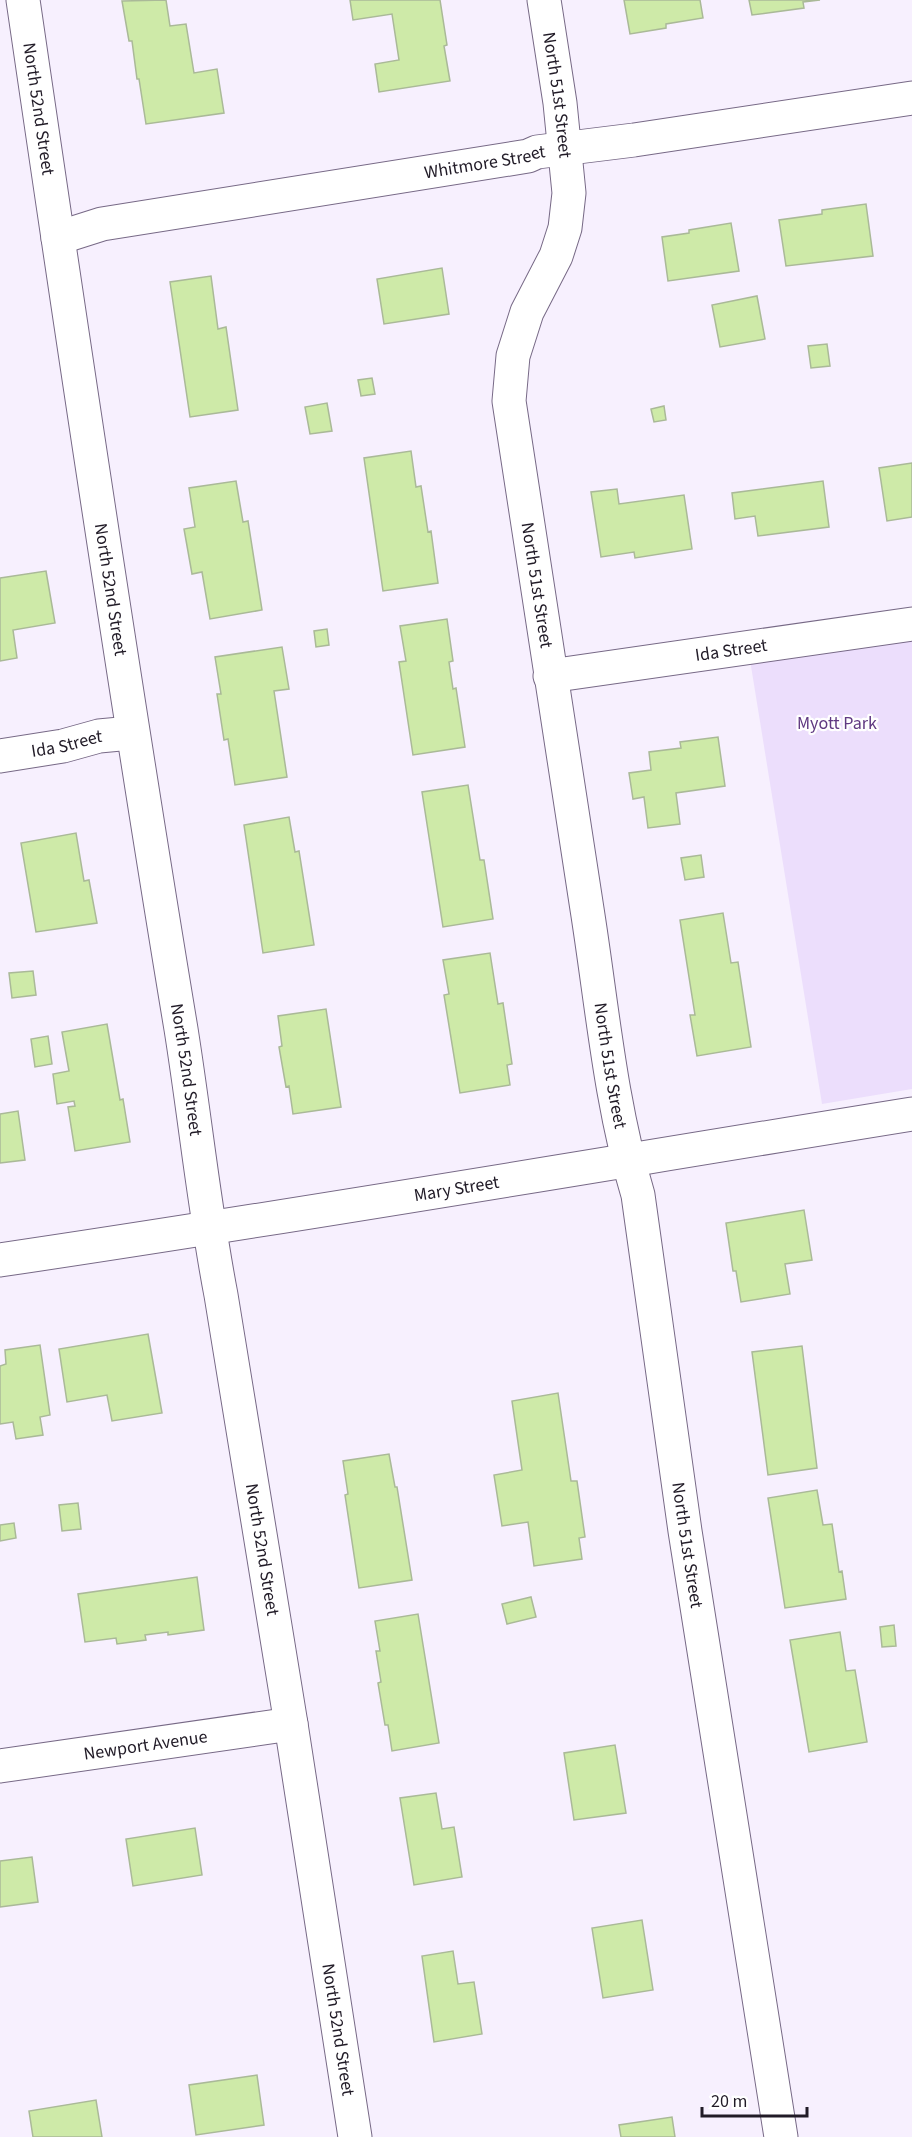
<svg xmlns="http://www.w3.org/2000/svg" width="912" height="2137" font-family="'Source Sans 3',sans-serif">
	<style>
		.green { fill: #ecdefc }
		.building { fill: #ceeaa8; stroke: #aab998; stroke-width: 1.5 }
		.lines { fill: none; stroke-linecap: round; stroke-linejoin: round }
		.minor-casing { stroke: #776986; stroke-width: 35 }
		.minor { stroke: #fff; stroke-width: 33 }
		.labels { text-anchor: middle; stroke-width: 4.5; stroke-linejoin: round; paint-order: stroke }
		.street-label { font-size: 18px; fill: #211b27; stroke: #fff }
		.park-label { font-size: 18px; fill: #603982; stroke: #fff }
	</style>
	<rect width="100%" height="100%" fill="#f7f0fe"/>
	<!-- green -->
	<path class="green" d="M912,633V1089L822,1104L750,660Z"/>
	<!-- building -->
	<path class="building" d="M166,0L170,26L186,24L194,73L217,69L224,113L146,124L139,79H137L132,41H129L122,1Z
		M350,0H440L447,45L444,46L450,81L379,92L375,64L399,60L392,14L353,20Z
		M624,0H700L703,18L666,24V28L630,34Z
		M749,0H820L803,2L804,8L752,15Z
		M866,204L873,256L786,266L779,220L822,214V210Z
		M731,223L739,271L668,281L662,237L689,233V230Z
		M442,268L449,314L384,324L377,279Z
		M211,276L218,329L226,327L238,410L190,417L170,282Z
		M757,296L765,339L720,347L712,305Z
		M827,344L830,366L811,368L808,346Z
		M372,378L375,394L361,396L358,380Z
		M327,403L332,431L310,434L305,407Z
		M664,406L666,420L654,422L651,409Z
		M411,451L416,487L421,486L428,532L431,531L438,583L383,591L364,458Z
		M912,463V517L887,521L879,468Z
		M236,481L243,522L248,521L262,610L210,619L202,572L192,574L184,529L195,527L189,488Z
		M823,481L829,527L758,536L755,516L735,519L732,493Z
		M617,489L619,504L684,495L692,549L635,558L634,552L601,557L591,492Z
		M46,571L55,623L13,630L17,658L0,661V578Z
		M447,619L453,661L449,662L453,689L456,688L465,747L413,755L399,662L406,661L400,626Z
		M327,629L329,645L316,647L314,631Z
		M282,647L289,689L274,691L287,777L235,785L228,739L224,740L217,694H221L215,657Z
		M718,737L725,786L676,793L680,824L648,828L644,797L633,799L629,773L651,770L649,752L681,748L680,742Z
		M468,785L480,860H484L493,919L443,927L422,792Z
		M289,817L295,852L299,851L314,945L263,953L244,825Z
		M76,833L84,881L89,880L97,923L36,932L21,843Z
		M701,855L704,877L685,880L681,858Z
		M723,913L731,963L738,962L751,1047L697,1056L690,1015H695L680,920Z
		M490,953L498,1004L503,1003L512,1064L507,1065L510,1085L460,1093L444,995L449,994L443,960Z
		M33,971L36,995L12,998L9,973Z
		M326,1009L341,1107L293,1114L289,1086L286,1087L279,1047L282,1046L278,1016Z
		M107,1024L120,1100L123,1099L130,1142L75,1151L68,1107L75,1106L74,1101L57,1104L53,1074L69,1071L62,1032Z
		M48,1036L52,1064L35,1067L31,1039Z
		M18,1111L25,1160L0,1163V1114Z
		M804,1210L812,1260L785,1264L790,1294L741,1302L736,1271H733L726,1223Z
		M148,1334L162,1413L112,1421L107,1395L67,1402L59,1349Z
		M40,1345L50,1415L40,1417L43,1435L16,1439L13,1422L0,1424V1366L6,1364L5,1350Z
		M802,1346L817,1468L768,1475L752,1352Z
		M558,1393L571,1481H577L585,1537L579,1538L582,1559L534,1566L528,1522L502,1526L494,1475L522,1470L512,1401Z
		M389,1454L395,1487H397L412,1580L359,1588L345,1495L348,1494L343,1461Z
		M817,1490L823,1525L832,1524L839,1572L842,1571L846,1599L785,1608L768,1498Z
		M78,1503L81,1529L62,1531L59,1505Z
		M14,1523L16,1538L0,1541V1525Z
		M197,1577L204,1630L168,1635V1632L145,1635L146,1640L117,1644L116,1638L85,1642L78,1594Z
		M531,1597L536,1617L507,1624L502,1604Z
		M418,1614L439,1743L392,1751L388,1725H385L378,1683L381,1682L376,1651H380L375,1621Z
		M894,1625L896,1646L882,1647L880,1627Z
		M840,1632L846,1671L855,1670L867,1742L809,1752L790,1640Z
		M615,1745L626,1813L574,1820L564,1753Z
		M436,1793L442,1829L454,1827L462,1877L414,1885L400,1798Z
		M195,1828L202,1875L133,1886L126,1839Z
		M32,1857L38,1902L0,1907V1861Z
		M642,1920L653,1990L603,1998L592,1928Z
		M453,1951L458,1984L474,1982L482,2034L434,2042L422,1956Z
		M257,2075L264,2125L196,2135L189,2085Z
		M96,2100L102,2137H33L29,2111Z
		M672,2117L675,2137H621L619,2125Z"/>
	<g class="lines">
		<!-- minor casing -->
		<g class="minor-casing">
			<g id="minor">
				<path id="s1" d="M23,0C73,343 124,686 181,1029C195,1117 204,1207 221,1295L291,1724L355,2137"/>
				<path id="s2" d="M544,0L560,103L569,193L565,228L556,256L527,312L513,356L509,401C534,570 562,739 587,909C602,1004 610,1102 638,1195L685,1531L781,2137"/>
				<path id="s3" d="M58,238L102,224L528,156L537,152L634,140L912,98"/>
				<path id="s4" d="M550,676L912,624"/>
				<path id="s5" d="M0,756L63,746L99,736L131,733"/>
				<path id="s6" d="M0,1260C305,1215 608,1163 912,1114"/>
				<path id="s7" d="M0,1766L291,1724"/>
			</g>
		</g>
		<!-- minor -->
		<use href="#minor" class="minor"/>
	</g>
	<g class="labels">
		<!-- street labels -->
		<g class="street-label">
			<text dy="6" stroke="none"><textPath href="#s2" startOffset="96">North 51st Street</textPath></text>
			<text dy="6" stroke="none"><textPath href="#s1" startOffset="110">North 52nd Street</textPath></text>
			<text dy="6" stroke="none"><textPath href="#s3" startOffset="434">Whitmore Street</textPath></text>
			<text dy="6" stroke="none"><textPath href="#s2" startOffset="600">North 51st Street</textPath></text>
			<text dy="6" stroke="none"><textPath href="#s1" startOffset="596">North 52nd Street</textPath></text>
			<text dy="6" stroke="none"><textPath href="#s4" startOffset="183">Ida Street</textPath></text>
			<text dy="6" stroke="none"><textPath href="#s5" startOffset="68">Ida Street</textPath></text>
			<text dy="6" stroke="none"><textPath href="#s2" startOffset="1086">North 51st Street</textPath></text>
			<text dy="6" stroke="none"><textPath href="#s1" startOffset="1082">North 52nd Street</textPath></text>
			<text dy="6" stroke="none"><textPath href="#s6" startOffset="462">Mary Street</textPath></text>
			<text dy="6" stroke="none"><textPath href="#s2" startOffset="1572">North 51st Street</textPath></text>
			<text dy="6" stroke="none"><textPath href="#s1" startOffset="1568">North 52nd Street</textPath></text>
			<text dy="6" stroke="none"><textPath href="#s7" startOffset="147">Newport Avenue</textPath></text>
			<text dy="6" stroke="none"><textPath href="#s1" startOffset="2054">North 52nd Street</textPath></text>
		</g>
		<!-- park labels -->
		<g class="park-label">
			<text x="837" y="729">Myott Park</text>
		</g>
	</g>
	<!-- scale -->
	<path d="M702 2107v9h105v-9" fill="none" stroke="#211b27" stroke-width="3"/>
	<text x="711" y="2107" font-size="18" fill="#211b27" stroke="#ffffff" stroke-width="4.5" paint-order="stroke">20 m</text>
</svg>
